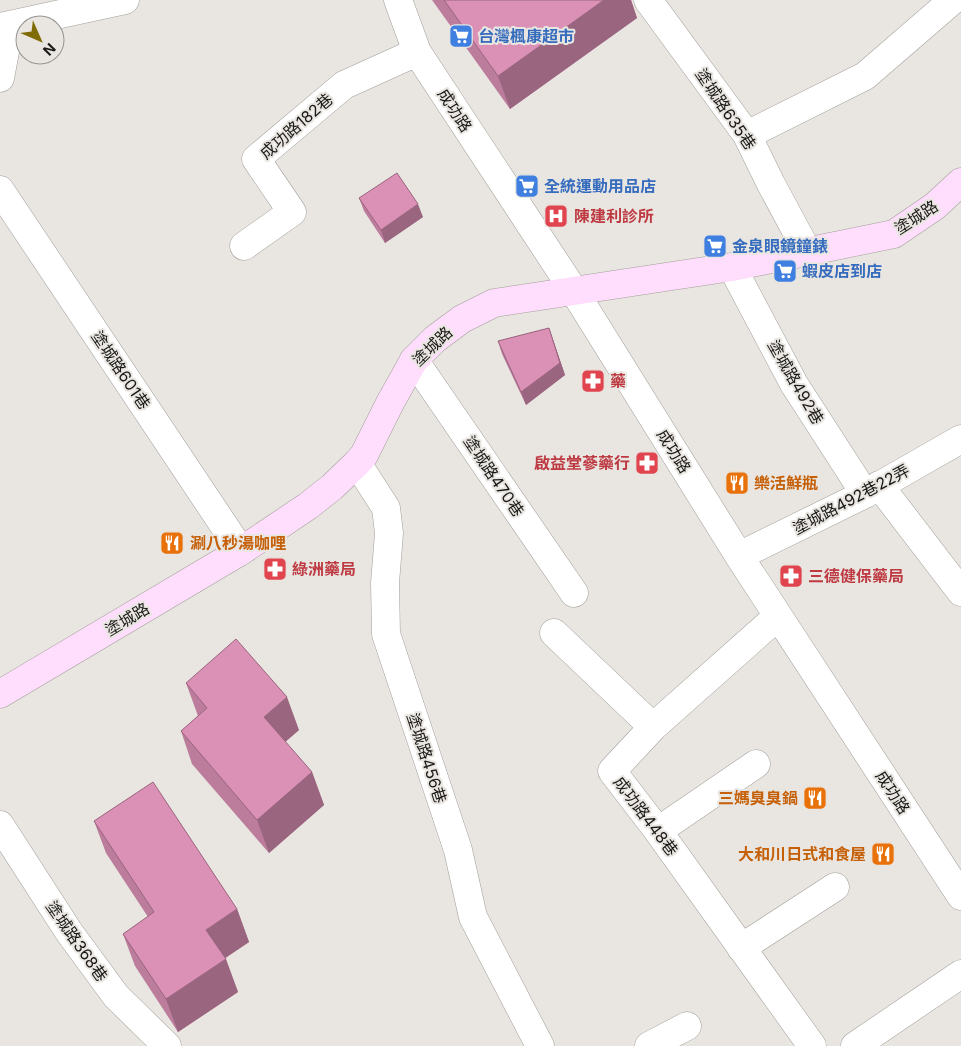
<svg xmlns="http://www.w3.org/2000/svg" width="961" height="1046" font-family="Inter,'Noto Sans TC',sans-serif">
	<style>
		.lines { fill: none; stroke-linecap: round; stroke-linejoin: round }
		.street-casing { stroke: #a29f9a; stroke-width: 29 }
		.secondary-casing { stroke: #a29f9a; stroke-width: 29 }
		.street { stroke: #fff; stroke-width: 28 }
		.secondary { stroke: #fedefc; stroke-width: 28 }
		.wall { fill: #bc7c9c }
		.shaded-wall { fill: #99657f }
		.building { fill: #db90b5; stroke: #99657f }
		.labels { text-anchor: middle; stroke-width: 4; stroke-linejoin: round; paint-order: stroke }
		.shop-label { font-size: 16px; font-weight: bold; fill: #366cbe; stroke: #e9e6e1; text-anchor: start }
		.street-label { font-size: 16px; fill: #191817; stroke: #e9e6e1 }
		.health-label { font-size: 16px; font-weight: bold; fill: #be3a42; stroke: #e9e6e1; text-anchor: start }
		.food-label { font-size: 16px; font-weight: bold; fill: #c56008; stroke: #e9e6e1; text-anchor: start }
	</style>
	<rect width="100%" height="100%" fill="#e9e6e1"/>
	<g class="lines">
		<!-- street casing -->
		<g class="street-casing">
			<path id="street" d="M398,0L417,52L574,291L739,556L961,896
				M648,0L747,135L771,184L807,251
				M0,27L125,0
				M0,78L10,25
				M747,135L865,76L953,0
				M0,190L241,551
				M244,246L292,212L256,159L344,85L417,52
				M732,267L794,384L865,494
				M414,360L574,593
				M357,463L386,508L389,533L385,583L386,634L458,850L473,917L540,1046
				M879,485L961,592
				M739,556L865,494L961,439
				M778,616L653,727L612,771L658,831L812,1046
				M554,633L653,727
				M0,825L69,932L116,996L167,1046
				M658,831L756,764
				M741,948L835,887
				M649,1046L687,1026
				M855,1046L961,974"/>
		</g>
		<!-- secondary casing -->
		<g class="secondary-casing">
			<path id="secondary" d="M0,694L241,551L308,506L332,487L357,463L364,455L390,403L414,360L435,339L462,319L494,303L732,267L894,234L935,206L961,182"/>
		</g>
		<!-- street -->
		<use href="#street" class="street"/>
		<!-- secondary -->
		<use href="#secondary" class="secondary"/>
	</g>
	<!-- wall -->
	<path class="wall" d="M432,0H631L637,18L510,109Z
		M359,198L423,217L385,243L364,211Z
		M549,328L565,375L526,405L502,354L498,341Z
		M186,683L299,730L285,742L312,772L324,805L269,853L192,764L181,731L198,716Z
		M94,821L237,909L249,942L225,958L238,992L178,1032L135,966L123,934L148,917L106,853Z"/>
	<!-- shaded-wall -->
	<path class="shaded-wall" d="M604,0H631L637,18L510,109L498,76Z
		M418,204L423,217L385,243L381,230Z
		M549,328L565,375L526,405L521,392Z
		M287,697L299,730L276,750L264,717Z
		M312,772L324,805L269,853L257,820Z
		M237,909L249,942L218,963L206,930Z
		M226,959L238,992L178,1032L166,999Z"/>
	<!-- building -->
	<path class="building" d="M444,0H604L498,76Z
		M397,173L418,204L381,230L359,198Z
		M549,328L560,363L521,392L498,341Z
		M236,639L287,697L264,717L312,772L257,820L181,731L207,708L186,683Z
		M153,782L237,909L206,930L226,959L166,999L123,934L154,912L94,821Z"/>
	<!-- icons -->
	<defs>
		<g id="supermarket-square" transform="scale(1.25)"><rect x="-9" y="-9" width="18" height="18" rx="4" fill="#3f7fe0" stroke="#e9e6e1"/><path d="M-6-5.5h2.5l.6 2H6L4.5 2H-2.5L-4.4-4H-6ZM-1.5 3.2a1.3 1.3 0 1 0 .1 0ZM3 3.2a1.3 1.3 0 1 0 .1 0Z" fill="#fff"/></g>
		<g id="hospital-square" transform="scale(1.25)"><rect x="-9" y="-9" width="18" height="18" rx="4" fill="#e0444e" stroke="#e9e6e1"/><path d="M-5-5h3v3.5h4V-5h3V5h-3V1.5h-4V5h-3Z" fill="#fff"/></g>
		<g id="pharmacy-square" transform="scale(1.25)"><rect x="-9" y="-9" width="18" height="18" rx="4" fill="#e0444e" stroke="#e9e6e1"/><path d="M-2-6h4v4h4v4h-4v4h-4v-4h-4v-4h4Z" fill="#fff"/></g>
		<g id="restaurant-square" transform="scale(1.25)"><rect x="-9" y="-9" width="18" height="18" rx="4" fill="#e8710a" stroke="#e9e6e1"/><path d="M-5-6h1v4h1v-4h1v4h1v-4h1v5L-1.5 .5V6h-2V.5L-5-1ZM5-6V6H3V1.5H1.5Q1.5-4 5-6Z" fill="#fff"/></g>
	</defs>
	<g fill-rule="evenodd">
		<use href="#supermarket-square" x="461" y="36"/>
		<use href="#supermarket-square" x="527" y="186"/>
		<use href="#hospital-square" x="556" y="216"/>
		<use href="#supermarket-square" x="715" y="246"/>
		<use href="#supermarket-square" x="785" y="271"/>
		<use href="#pharmacy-square" x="593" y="381"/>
		<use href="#pharmacy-square" x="647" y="463"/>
		<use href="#restaurant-square" x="737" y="483"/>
		<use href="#restaurant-square" x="172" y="543"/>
		<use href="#pharmacy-square" x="275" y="569"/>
		<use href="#pharmacy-square" x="791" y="576"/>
		<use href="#restaurant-square" x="815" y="798"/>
		<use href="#restaurant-square" x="883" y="854"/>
	</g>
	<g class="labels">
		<!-- shop labels -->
		<g class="shop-label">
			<text x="478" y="42">台灣楓康超市</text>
			<text x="544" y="192">全統運動用品店</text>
			<text x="732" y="252">金泉眼鏡鐘錶</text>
			<text x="802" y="277">蝦皮店到店</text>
		</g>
		<!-- street labels -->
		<g class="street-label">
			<text transform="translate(726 109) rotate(56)" y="6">塗城路635巷</text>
			<text transform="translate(455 110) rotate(57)" y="6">成功路</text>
			<text transform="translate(296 126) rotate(-41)" y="6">成功路182巷</text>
			<text transform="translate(916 217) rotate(-33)" y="6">塗城路</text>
			<text transform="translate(432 346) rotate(-44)" y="6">塗城路</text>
			<text transform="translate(121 370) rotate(56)" y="6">塗城路601巷</text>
			<text transform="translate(796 382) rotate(60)" y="6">塗城路492巷</text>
			<text transform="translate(674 451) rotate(58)" y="6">成功路</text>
			<text transform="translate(494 476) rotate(56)" y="6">塗城路470巷</text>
			<text transform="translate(851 499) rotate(-28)" y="6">塗城路492巷22弄</text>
			<text transform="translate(127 619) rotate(-31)" y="6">塗城路</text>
			<text transform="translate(427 758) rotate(72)" y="6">塗城路456巷</text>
			<text transform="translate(893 792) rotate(57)" y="6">成功路</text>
			<text transform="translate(646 816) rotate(53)" y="6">成功路448巷</text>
			<text transform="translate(77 941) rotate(55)" y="6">塗城路368巷</text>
		</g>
		<!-- health labels -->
		<g class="health-label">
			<text x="574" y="222">陳建利診所</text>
			<text x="610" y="387">藥</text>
			<text x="630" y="469" text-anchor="end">啟益堂蔘藥行</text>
			<text x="292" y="575">綠洲藥局</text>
			<text x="808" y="582">三德健保藥局</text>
		</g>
		<!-- food labels -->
		<g class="food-label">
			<text x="754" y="489">樂活鮮瓶</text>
			<text x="190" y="549">涮八秒湯咖哩</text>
			<text x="798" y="804" text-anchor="end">三媽臭臭鍋</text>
			<text x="866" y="860" text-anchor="end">大和川日式和食屋</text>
		</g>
	</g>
	<!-- north arrow -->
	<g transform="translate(40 40) rotate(135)"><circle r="24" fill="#e9e6e1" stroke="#969490"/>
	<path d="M0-4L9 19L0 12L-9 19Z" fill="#806c06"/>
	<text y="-8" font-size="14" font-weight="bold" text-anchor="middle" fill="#191817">N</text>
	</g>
</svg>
